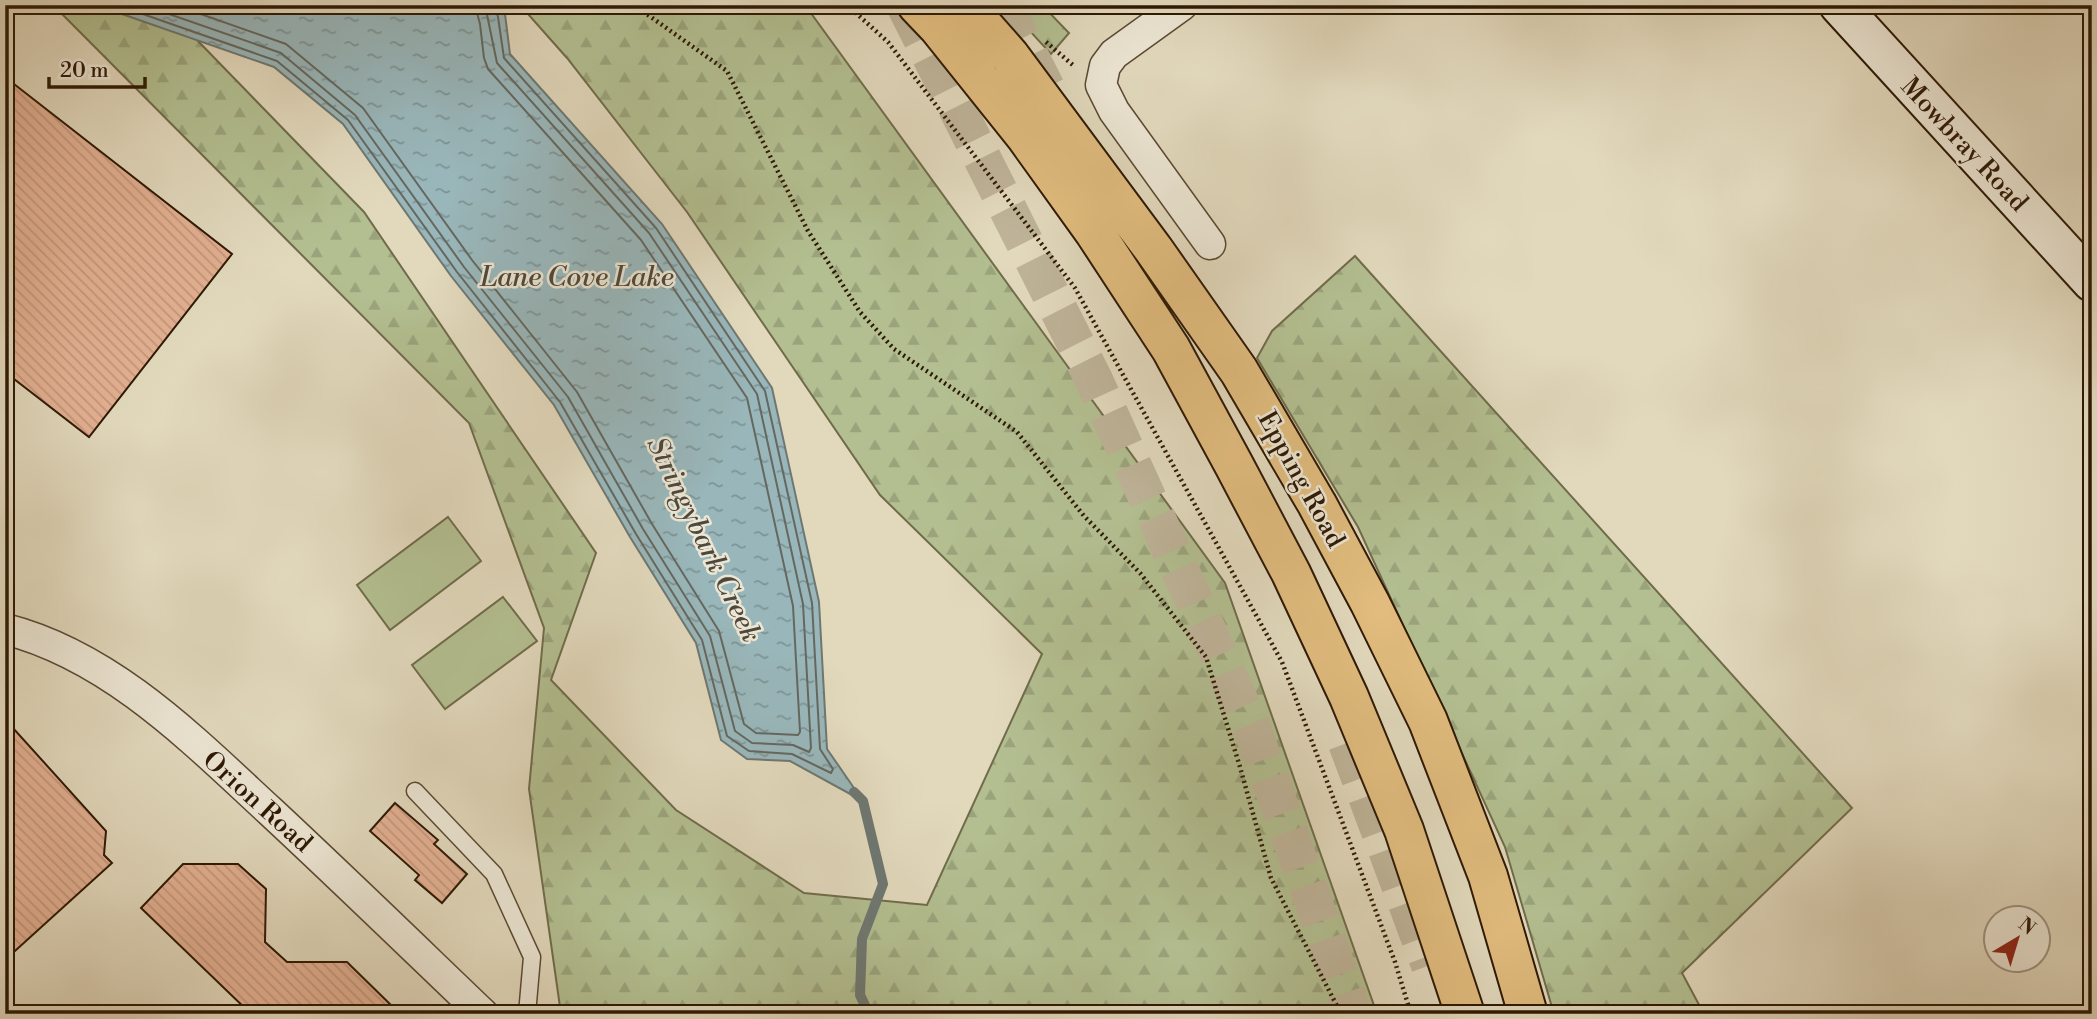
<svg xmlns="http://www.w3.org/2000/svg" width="2097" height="1019" font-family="'Libre Bodoni',serif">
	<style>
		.forest { fill: url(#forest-firs); stroke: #706c4b; stroke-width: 2 }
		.pitch { fill: #b3bf91; stroke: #706c4b; stroke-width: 2 }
		.water { fill: url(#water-ripples); stroke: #6e7872; stroke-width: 2 }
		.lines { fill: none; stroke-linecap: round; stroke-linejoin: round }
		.shore { stroke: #646860; stroke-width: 2 }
		.stream { stroke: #6e7872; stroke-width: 10 }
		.building { fill: url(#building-back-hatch); stroke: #2e1905; stroke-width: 2 }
		.highway-tunnel { stroke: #beb398; stroke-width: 38; stroke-dasharray: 38 19; stroke-linecap: butt }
		.lane-casing { stroke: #5b4933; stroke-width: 19 }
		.street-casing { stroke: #5b4933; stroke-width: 33 }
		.secondary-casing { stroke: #2e1905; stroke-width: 42 }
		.primary-casing { stroke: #2e1905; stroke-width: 42 }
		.path { stroke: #2e1905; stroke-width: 4.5; stroke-dasharray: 2 3.5; stroke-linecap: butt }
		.lane { stroke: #ece6d4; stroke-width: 16 }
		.street { stroke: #ece6d4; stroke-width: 30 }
		.secondary { stroke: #ece6d4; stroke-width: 38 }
		.primary { stroke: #e1bc7e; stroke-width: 38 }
		.labels { text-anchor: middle; stroke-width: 5; stroke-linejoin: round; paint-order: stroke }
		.street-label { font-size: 26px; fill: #2e1905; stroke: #ece6d4 }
		.water-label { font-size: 28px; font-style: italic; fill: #4e483c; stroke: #ece6d4 }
	</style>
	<defs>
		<pattern id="forest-firs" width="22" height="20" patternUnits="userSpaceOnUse" patternTransform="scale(1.75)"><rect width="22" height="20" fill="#b3bf91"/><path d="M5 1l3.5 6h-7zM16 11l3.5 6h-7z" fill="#9aa47c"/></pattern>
		<pattern id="water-ripples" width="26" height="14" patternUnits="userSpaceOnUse" patternTransform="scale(1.75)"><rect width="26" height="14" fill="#99b7bb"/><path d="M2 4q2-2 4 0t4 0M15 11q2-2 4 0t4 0" fill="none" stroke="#7d9496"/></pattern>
		<pattern id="building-back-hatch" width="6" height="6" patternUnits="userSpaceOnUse" patternTransform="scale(1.75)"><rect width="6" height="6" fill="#e3b092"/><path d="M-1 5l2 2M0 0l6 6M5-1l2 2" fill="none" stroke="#c3977c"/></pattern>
	</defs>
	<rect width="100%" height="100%" fill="#e2d9bd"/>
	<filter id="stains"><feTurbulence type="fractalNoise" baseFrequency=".00286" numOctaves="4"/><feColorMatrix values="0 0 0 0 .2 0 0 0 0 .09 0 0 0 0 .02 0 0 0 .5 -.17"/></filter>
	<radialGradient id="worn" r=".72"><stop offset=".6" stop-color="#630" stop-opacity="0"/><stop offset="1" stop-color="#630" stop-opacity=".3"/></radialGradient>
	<!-- forest -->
	<path class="forest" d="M53,5H163L364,212L596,553L551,680L676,810L804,893L927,905L1042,654L880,495L687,212L567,58L520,5H805L1225,583L1377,1014H561L529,789L544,628L469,423Z
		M1006,5H1042L1069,33L1051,54Z
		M1355,256L1852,808L1682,973L1704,1014H1554L1505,847L1358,527L1257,358L1272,331Z"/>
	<!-- pitch -->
	<path class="pitch" d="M448,517L481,561L390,630L357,585Z
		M503,597L537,641L445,709L412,665Z"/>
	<!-- water -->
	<path class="water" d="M96,5H499L505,14L510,54L662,224L772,388L819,602L827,749L863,801L790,761L747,759L721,740L696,643L630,537L554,405L451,276L343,124L274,67Z"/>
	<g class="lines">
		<!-- shore -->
		<path class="shore" d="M117,5L277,61L348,120L457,272L560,402L636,534L702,640L727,736L749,751L792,754L831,773L833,769L820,749L812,603L765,391L656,228L504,58L498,17L494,5
			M143,5L281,53L355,115L464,267L568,397L643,529L710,636L735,731L752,743L793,745L809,752L811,748L803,604L757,394L649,233L497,63L485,5
			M175,5L286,44L363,108L472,260L577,392L652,524L719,631L744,724L756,733L798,735L800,732L793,606L747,398L641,240L488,69L484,58L480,24L475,5"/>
		<!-- stream -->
		<path class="stream" d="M854,792L863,801L883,884L862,939L860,995L869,1014"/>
	</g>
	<!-- building -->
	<path class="building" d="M5,77L232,254L89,437L5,372Z
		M5,728H13L106,831L104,855L112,863L5,960Z
		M395,803L438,840L434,844L467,874L442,903L415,880L419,875L370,831Z
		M183,864H238L266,889L265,942L287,962H347L396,1010V1014H251L141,908Z"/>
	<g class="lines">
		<!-- highway-tunnel -->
		<path class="highway-tunnel" d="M905,5L1094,380L1253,731L1353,1014
			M1004,5L1046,88
			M1347,743L1430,965"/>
		<!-- lane casing -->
		<g class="lane-casing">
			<path id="lane" d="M415,791L494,874L532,957L527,1014"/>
		</g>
		<!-- street casing -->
		<g class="street-casing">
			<path id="street" d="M1182,5L1114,54L1105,66L1101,85L1114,111L1210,244
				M5,629C111,656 193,740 270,811C342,878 412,946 483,1014"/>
		</g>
		<!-- secondary casing -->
		<g class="secondary-casing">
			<path id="secondary" d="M1839,5L2092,282"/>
		</g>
		<!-- primary casing -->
		<g class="primary-casing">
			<path id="primary" d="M917,5L938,27L1026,137L1095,233L1171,349L1234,465L1291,573L1349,697L1404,830L1465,1014
				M965,5L1010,56L1154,250L1239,371L1317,504L1370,603L1428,721L1488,876L1528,1014"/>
		</g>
		<!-- path -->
		<path class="path" d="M634,5L727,71L808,231L860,312L894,349L1017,432L1084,516L1140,573L1206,657L1240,767L1271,878L1336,1004L1339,1014
			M847,5L888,42L1075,288L1282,662L1395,962L1411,1014
			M1046,42L1074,66"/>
		<!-- lane -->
		<use href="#lane" class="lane"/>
		<!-- street -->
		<use href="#street" class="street"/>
		<!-- secondary -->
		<use href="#secondary" class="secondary"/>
		<!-- primary -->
		<use href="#primary" class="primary"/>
	</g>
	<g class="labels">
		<!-- street labels -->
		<g class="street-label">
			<text transform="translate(1965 144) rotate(47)" y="9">Mowbray Road</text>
			<text transform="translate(1302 479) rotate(61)" y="9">Epping Road</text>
			<text transform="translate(258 801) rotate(42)" y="9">Orion Road</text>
		</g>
		<!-- water labels -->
		<g class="water-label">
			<text x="577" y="286">Lane Cove Lake</text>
			<text transform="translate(705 539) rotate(64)" y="10">Stringybark Creek</text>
		</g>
	</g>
	<!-- margin -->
	<rect width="2097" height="1019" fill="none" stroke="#e2d9bd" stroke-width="28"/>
	<rect x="7" y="7" width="2083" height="1005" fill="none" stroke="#2e1905" stroke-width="3.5"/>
	<rect x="14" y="14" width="2069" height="991" fill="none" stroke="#2e1905" stroke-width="2"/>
	<!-- north arrow -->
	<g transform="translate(2017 939) rotate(38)"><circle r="33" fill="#ece6d4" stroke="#a09481" stroke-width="2"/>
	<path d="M0-5L12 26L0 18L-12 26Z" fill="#8f2418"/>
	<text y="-10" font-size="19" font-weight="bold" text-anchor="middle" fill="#2e1905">N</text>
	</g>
	<!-- scale -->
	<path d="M49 77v10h96v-10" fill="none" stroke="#2e1905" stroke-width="3.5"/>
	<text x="60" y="77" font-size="21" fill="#2e1905" stroke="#ece6d4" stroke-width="5" paint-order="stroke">20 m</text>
	<rect width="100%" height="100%" filter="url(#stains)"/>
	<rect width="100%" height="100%" fill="url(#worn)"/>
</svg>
